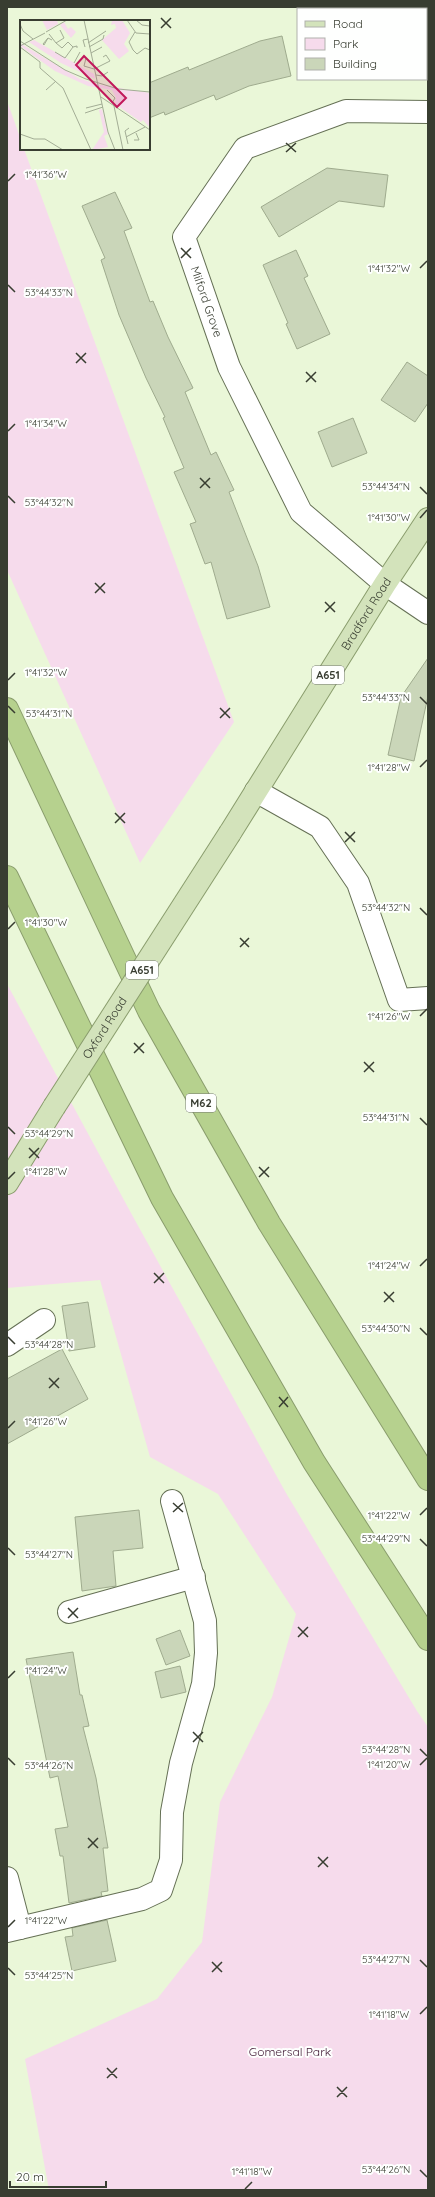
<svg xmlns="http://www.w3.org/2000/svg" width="435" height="2197" font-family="Quicksand,sans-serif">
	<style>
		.green { fill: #f6dbec }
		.building { fill: #cad6b9; stroke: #9fab8e }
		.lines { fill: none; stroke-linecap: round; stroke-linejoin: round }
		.minor-casing { stroke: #657055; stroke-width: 24 }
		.major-casing { stroke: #8a9d6d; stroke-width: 24 }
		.highway-casing { stroke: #8a9d6d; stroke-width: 24 }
		.minor { stroke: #fff; stroke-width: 22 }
		.major { stroke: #d3e3bb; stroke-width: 22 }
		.highway { stroke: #b6d18e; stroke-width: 22 }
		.major-bridge-casing { stroke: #8a9d6d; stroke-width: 24; stroke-linecap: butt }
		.major-bridge { stroke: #d3e3bb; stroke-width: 22 }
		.ticks { fill: none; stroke: #383d31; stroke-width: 1.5 }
		.labels { text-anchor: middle; stroke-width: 4; stroke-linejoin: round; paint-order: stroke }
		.shield { fill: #fefffe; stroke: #73776e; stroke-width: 1 }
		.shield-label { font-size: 11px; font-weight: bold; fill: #383d31 }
		.street-label { font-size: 12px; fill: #383d31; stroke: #fefffe }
		.park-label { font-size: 12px; fill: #401934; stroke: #fefffe }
		.inset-road { fill: none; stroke: #a3ad95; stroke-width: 1 }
		.view { fill: #c2185b; fill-opacity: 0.15; stroke: #c2185b; stroke-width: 2 }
		.inset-edge { fill: none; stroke: #383d31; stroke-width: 2 }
		.ticks-label { font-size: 10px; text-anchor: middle; fill: #383d31; stroke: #fefffe; stroke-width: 4; stroke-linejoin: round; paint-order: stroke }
	</style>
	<rect width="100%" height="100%" fill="#eaf7d8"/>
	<!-- green -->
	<path class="green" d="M7,101L21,140V149H24L234,722L140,863L7,570Z
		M7,984L131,1213L286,1493L417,1711L428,1727V2190H49L25,2059L157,1999L202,1942L220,1802L272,1697L296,1614L218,1494L150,1457L100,1280L7,1288Z"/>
	<!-- building -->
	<path class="building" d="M282,36L291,76L249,86L216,100L214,95L165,115L164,112L149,118V83L188,67L189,70L260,41Z
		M327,168L388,175L384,207L339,201L279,237L261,207Z
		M115,192L132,228L124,231L150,302L153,301L168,337L193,388L185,392L211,455L216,452L234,490L229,492L258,566L270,607L227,619L211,562L205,564L190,524L196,522L174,472L184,468L163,418L165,417L146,378L119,315L101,260L105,258L82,206Z
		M296,250L308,276L304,278L330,334L297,349L286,324L288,323L263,265Z
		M407,362L428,376V403L415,422L381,400Z
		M353,418L367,453L332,467L318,432Z
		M428,658V696L414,761L388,755L401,697Z
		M88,1302L95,1347L69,1351L62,1306Z
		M62,1349L88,1399L7,1444V1379Z
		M139,1510L143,1548L113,1551L116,1586L82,1591L75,1517Z
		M180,1630L190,1656L166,1665L156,1639Z
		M73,1652L80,1695H82L89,1726L83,1727L96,1778L108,1848H103L108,1891L101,1892L102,1896L69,1903L63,1856H60L55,1829L68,1827L58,1776L50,1778L26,1659Z
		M180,1666L186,1692L161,1698L155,1672Z
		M107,1920L116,1961L72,1971L65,1937L73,1936L72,1928Z"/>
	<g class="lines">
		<!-- minor casing -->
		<g class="minor-casing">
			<g id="minor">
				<path id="s1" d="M428,112L346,111L245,148L184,237L229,367L301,512L385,584L428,613"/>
				<path d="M256,791L320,827L358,883L399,1000L428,998"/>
				<path d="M7,1345L44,1320"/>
				<path d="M69,1612L194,1577"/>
				<path d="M7,1878L20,1928"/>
				<path d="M7,1931L142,1899L161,1890L171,1860L172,1812L181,1763L203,1684L206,1653L205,1621L172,1501"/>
			</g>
		</g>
		<!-- major casing -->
		<g class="major-casing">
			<g id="major">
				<path id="s2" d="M230,833L385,584L428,519"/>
				<path d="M7,1183L54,1107"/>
			</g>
		</g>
		<!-- highway casing -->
		<g class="highway-casing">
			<path id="highway" d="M7,709L149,1011L269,1223L428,1479
				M7,877L162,1198L314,1462L428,1639"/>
		</g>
		<!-- minor -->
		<use href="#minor" class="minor"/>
		<!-- major -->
		<use href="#major" class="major"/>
		<!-- highway -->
		<use href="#highway" class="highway"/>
		<!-- major-bridge casing -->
		<g class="major-bridge-casing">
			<g id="major-bridge">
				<path id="s3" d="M54,1107L230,833"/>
			</g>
		</g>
		<!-- major-bridge -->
		<use href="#major-bridge" class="major-bridge"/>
	</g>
	<!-- ticks -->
	<path class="ticks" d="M161,18L171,28M161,28L171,18M286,143L296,152M286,152L296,143M8,181L15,174M181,248L191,258M181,258L191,248M420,268L427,261M8,285L15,292M76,353L86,363M76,363L86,353M306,372L316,382M306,382L316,372M8,431L15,424M200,478L210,488M420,487L427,494M200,488L210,478M8,496L15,503M420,518L427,510M95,583L105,593M95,593L105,583M325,602L335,612M325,612L335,602M8,680L15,673M420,697L427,704M8,706L15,713M220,708L230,718M220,718L230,708M420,767L427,760M115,813L125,823M115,823L125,813M345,832L355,842M345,842L355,832M420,908L427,915M8,929L15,922M240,938L249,947M240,947L249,938M420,1016L427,1009M134,1043L144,1053M134,1053L144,1043M364,1062L374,1072M364,1072L374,1062M420,1118L427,1125M8,1127L15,1134M29,1148L39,1158M29,1158L39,1148M259,1167L269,1177M259,1177L269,1167M8,1179L15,1172M420,1266L427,1259M154,1273L164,1283M154,1283L164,1273M384,1292L394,1302M384,1302L394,1292M420,1328L427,1335M8,1337L15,1344M49,1378L59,1388M49,1388L59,1378M279,1397L288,1407M279,1407L288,1397M8,1428L15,1421M173,1503L183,1512M173,1512L183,1503M420,1515L427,1508M420,1539L427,1546M8,1548L15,1555M68,1608L78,1618M68,1618L78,1608M298,1627L308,1637M298,1637L308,1627M8,1678L15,1671M193,1732L203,1742M193,1742L203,1732M420,1749L427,1756M8,1758L15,1765M420,1765L427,1758M88,1838L98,1848M88,1848L98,1838M318,1857L328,1867M318,1867L328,1857M8,1927L15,1920M420,1960L427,1967M212,1962L222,1972M8,1968L15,1975M212,1972L222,1962M420,2014L427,2007M107,2068L117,2078M107,2078L117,2068M337,2087L347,2097M337,2097L347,2087M420,2170L427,2177M245,2189L252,2182"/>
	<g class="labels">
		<!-- shield labels -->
		<g class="shield">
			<rect x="312" y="666" width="32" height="18" rx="3"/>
			<rect x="126" y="961" width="32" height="18" rx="3"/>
			<rect x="186" y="1094" width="30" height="18" rx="3"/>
		</g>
		<g class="shield-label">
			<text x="328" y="679">A651</text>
			<text x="142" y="974">A651</text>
			<text x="201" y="1107">M62</text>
		</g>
		<!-- street labels -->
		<g class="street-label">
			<text dy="4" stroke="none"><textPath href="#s1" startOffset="366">Milford Grove</textPath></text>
			<text dy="4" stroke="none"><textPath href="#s2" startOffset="258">Bradford Road</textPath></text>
			<text dy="4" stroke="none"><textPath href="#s3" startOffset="94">Oxford Road</textPath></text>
		</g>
		<!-- park labels -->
		<g class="park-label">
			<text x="290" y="2056">Gomersal Park</text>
		</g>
	</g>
	<!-- overview -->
	<g transform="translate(20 20)">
		<rect width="130" height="130" fill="#eaf7d8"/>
		<path d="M22,0H37L38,4L27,10ZM88,0H102L110,13L104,24L109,31L99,39L82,20L96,8L95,4L91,5L92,1ZM44,2L48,9L51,7L56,12L51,18L40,5ZM14,20L74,54L75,59L41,43L9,22ZM0,23L60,59L81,65L130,73V108L123,100L121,102L95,84L96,78L92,70L68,66L35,51L0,26ZM82,89L88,114L84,116L88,127L72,130L84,112L79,90Z" fill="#f6dbec"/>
		<path class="inset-road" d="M64,0L88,112L95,130M107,0L116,13L130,14M116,0L122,5L130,6M0,4L3,11L13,19M26,12L47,0M115,12L109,22L113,30L117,34L125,28L130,30M29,14L36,23L44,18L40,10M28,18L23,24L24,25L28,18L32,20M0,21L45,50L66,59L98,69L130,72M36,23L42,28L48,22L53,27M68,23L86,11M0,26L25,13M0,27L20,42V48L43,68L71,130M65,27L63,20L68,19M69,27L83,19L84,15M35,32L45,38L53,27L57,26V28M71,33L82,27M66,38L64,46L74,49L90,41L86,35L83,37M54,43L60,32M76,55L82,56L88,52M26,70L36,61M87,70L95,78L92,83M81,77L130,110M94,86L103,130M66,88L82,84M65,93L83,87M0,114L14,119H25L43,130M106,117L125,107M114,120H119L116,113M108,124L105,111L109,108"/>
		<path class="view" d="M64,36L106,78L97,87L56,45Z"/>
		<rect width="130" height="130" class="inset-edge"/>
	</g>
	<g class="ticks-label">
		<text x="46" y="178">1°41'36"W</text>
		<text x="389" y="272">1°41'32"W</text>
		<text x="49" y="296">53°44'33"N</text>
		<text x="46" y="427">1°41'34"W</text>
		<text x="386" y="490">53°44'34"N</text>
		<text x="49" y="506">53°44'32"N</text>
		<text x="389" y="521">1°41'30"W</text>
		<text x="46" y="676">1°41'32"W</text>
		<text x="386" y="701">53°44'33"N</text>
		<text x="49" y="717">53°44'31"N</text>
		<text x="389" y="771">1°41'28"W</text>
		<text x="386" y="911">53°44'32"N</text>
		<text x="46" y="926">1°41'30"W</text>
		<text x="389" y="1020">1°41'26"W</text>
		<text x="386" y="1121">53°44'31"N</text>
		<text x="49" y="1137">53°44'29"N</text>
		<text x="46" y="1175">1°41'28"W</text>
		<text x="389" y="1269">1°41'24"W</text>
		<text x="386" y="1332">53°44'30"N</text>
		<text x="49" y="1348">53°44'28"N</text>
		<text x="46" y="1425">1°41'26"W</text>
		<text x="389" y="1519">1°41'22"W</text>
		<text x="386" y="1542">53°44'29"N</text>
		<text x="49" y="1558">53°44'27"N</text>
		<text x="46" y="1674">1°41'24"W</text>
		<text x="386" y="1753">53°44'28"N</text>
		<text x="389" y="1768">1°41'20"W</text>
		<text x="49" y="1769">53°44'26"N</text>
		<text x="46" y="1924">1°41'22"W</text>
		<text x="386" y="1963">53°44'27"N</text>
		<text x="49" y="1979">53°44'25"N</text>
		<text x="389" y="2018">1°41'18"W</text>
		<text x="386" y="2173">53°44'26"N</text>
		<text x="252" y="2175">1°41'18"W</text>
	</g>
	<!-- border -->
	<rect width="435" height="2197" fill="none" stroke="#383d31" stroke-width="16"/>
	<!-- legend -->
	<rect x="297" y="8" width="130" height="72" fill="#fefffe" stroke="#afb1ac"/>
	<rect x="305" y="21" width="20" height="6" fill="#d3e3bb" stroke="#afb1ac"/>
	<text x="333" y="28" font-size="12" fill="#383d31">Road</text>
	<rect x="305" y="38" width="20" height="12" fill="#f6dbec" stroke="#afb1ac"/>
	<text x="333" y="48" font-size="12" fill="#383d31">Park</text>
	<rect x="305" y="58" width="20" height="12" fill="#cad6b9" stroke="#afb1ac"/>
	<text x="333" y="68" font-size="12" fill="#383d31">Building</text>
	<!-- scale -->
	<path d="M10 2181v6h96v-6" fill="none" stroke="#383d31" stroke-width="2"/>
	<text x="16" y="2181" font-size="12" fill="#383d31" stroke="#fefffe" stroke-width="3" paint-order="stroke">20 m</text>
</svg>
